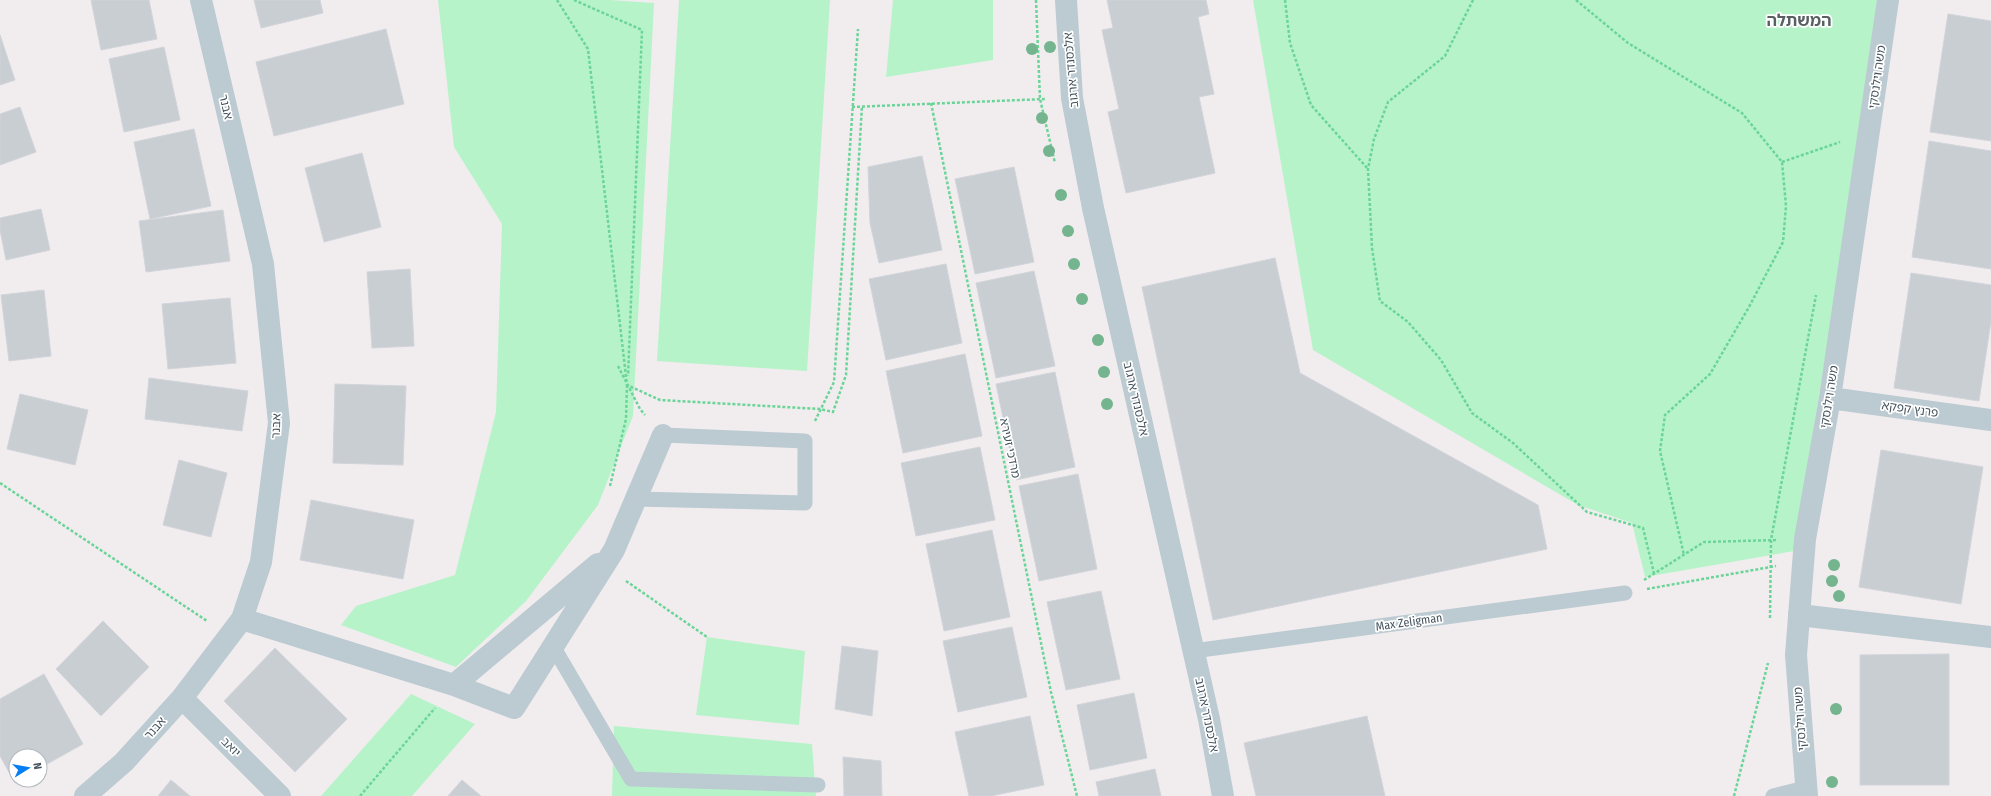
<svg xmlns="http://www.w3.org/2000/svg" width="1991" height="796" font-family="'Fira Sans Condensed','Noto Sans Hebrew',sans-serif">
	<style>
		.green { fill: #b6f3c9 }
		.building { fill: #c9ced3; stroke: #d1d4da }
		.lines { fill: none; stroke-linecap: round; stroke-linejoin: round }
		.path { stroke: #6bd599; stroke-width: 2.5; stroke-dasharray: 3 2; stroke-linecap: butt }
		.service { stroke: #bccad2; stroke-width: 15 }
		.pedestrian { stroke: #bccad2; stroke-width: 22 }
		.minor { stroke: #bccad2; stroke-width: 22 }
		.tree { fill: #74b48e }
		.labels { text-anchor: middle; stroke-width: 3.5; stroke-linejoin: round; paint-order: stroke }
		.street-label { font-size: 12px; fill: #44535d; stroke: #fff }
		.district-label { font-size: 16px; font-weight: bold; fill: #595f63; stroke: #fff }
	</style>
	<rect width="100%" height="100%" fill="#f1edee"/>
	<!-- green -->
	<path class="green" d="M438,0H610L654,3L633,416L598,505L526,601L456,667L341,625L356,606L455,575L496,412L502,224L454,147Z
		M679,0H830L807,371L657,361Z
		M893,0H993V60L886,77Z
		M1253,0H1883L1794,551L1645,577L1632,523L1578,505L1313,350Z
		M707,637L805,651L799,725L696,715Z
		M411,694L475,724L412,796H321Z
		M614,726L812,744L816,796H612Z"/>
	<!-- building -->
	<path class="building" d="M91,0H149L157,39L101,50Z
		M254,0H320L323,13L261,28Z
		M1107,0H1206L1209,14L1198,17L1214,94L1199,97L1215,173L1126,193L1108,112L1119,109L1102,30L1113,28Z
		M1948,14L1991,21V141L1930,132Z
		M386,29L404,104L274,136L256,62Z
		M0,35L15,80L0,85Z
		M164,47L180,120L124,132L109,59Z
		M20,107L36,152L0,165V114Z
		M194,129L211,206L150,219L134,142Z
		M1929,141L1991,151V269L1912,257Z
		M362,153L381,227L324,242L305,168Z
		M922,156L942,250L879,263L870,223L868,167Z
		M1014,167L1034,262L975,274L955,179Z
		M41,209L50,250L6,260L0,230V218Z
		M223,210L230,261L146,272L139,221Z
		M1275,258L1300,373L1538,505L1547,549L1213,620L1142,287Z
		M946,264L962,343L886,360L869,279Z
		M410,269L414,346L372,348L367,272Z
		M1034,271L1055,366L996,378L976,283Z
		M1911,273L1991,285V321L1979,401L1894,388Z
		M44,290L51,356L9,361L1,295Z
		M230,298L236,363L168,369L162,304Z
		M965,354L982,436L903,453L886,371Z
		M1055,372L1075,467L1016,480L996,384Z
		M149,378L248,391L242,431L145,419Z
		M335,384L406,386L403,465L333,463Z
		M20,394L88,410L75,465L7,449Z
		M980,447L995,520L916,536L901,463Z
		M1881,450L1983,467L1961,604L1859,587Z
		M179,460L227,473L211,537L163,525Z
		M1078,474L1097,569L1039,581L1019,486Z
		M311,500L414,520L403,579L300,560Z
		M992,530L1010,617L944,631L926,544Z
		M1101,591L1120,679L1066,690L1047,602Z
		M103,621L149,667L101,716L56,669Z
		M1012,627L1027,697L958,712L943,641Z
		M842,646L878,651L872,716L835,709Z
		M275,648L347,719L295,772L224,701Z
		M1949,654V785H1860V655Z
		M44,674L83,744L40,768V756H16V780H20L15,783L0,756V699Z
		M1134,693L1147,758L1090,770L1077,705Z
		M1030,716L1044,785L991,796H969L955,732Z
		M1367,716L1385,796H1256L1244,743Z
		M843,757L881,761L882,796H844Z
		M1155,769L1161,796H1099L1096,782Z
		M171,780L190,796H158Z
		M462,780L481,796H448Z"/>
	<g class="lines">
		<!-- path -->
		<path class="path" d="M557,0L588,49L627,385L660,400L820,409L833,412L846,375L862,106
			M574,0L642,30L628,376
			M1036,0L1040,99L1055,163
			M1285,0L1290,43L1311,105L1368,169
			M1473,0L1445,56L1388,102L1374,139L1368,169L1372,248L1380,301L1408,322L1441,360L1472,413L1513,443L1587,512L1643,528L1654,573
			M1576,0L1628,43L1742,113L1782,162L1786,206L1783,242L1749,307L1710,374L1665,415L1660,451L1684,555
			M931,103L1051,692L1077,796
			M852,107L1045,99
			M1782,162L1840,142
			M618,366L640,409L645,415
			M815,421L834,382L858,29
			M0,483L207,621
			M610,486L626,419L627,385
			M1644,580L1704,542L1778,540
			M626,581L707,637
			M1647,589L1776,566
			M1770,618L1771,540L1816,295
			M360,796L435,708
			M1734,796L1768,663"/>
		<!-- service -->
		<path class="service" d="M635,499L805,503V441L663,435
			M554,648L631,779L818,785
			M1193,651L1625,593
			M1773,796L1805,788"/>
		<!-- pedestrian -->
		<path class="pedestrian" d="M1799,615L1991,637"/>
		<!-- minor -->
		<path class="minor" d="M1066,0L1072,98L1093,208L1209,719L1223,796
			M1830,398L1991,420
			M242,619L454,685L514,708L614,550L663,435
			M454,685L598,564
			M182,698L280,796
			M85,796L124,762L182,698L242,619L261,562L279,423L263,264L201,0
			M1807,796L1796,655L1805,539L1830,398L1888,0"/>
	</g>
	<!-- trees -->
	<g class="tree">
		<circle cx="1050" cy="47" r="6"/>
		<circle cx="1032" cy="49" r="6"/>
		<circle cx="1042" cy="118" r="6"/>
		<circle cx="1049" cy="151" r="6"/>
		<circle cx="1061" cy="195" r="6"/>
		<circle cx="1068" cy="231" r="6"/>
		<circle cx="1074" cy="264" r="6"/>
		<circle cx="1082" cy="299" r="6"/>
		<circle cx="1098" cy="340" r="6"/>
		<circle cx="1104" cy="372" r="6"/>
		<circle cx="1107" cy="404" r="6"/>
		<circle cx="1834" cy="565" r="6"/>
		<circle cx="1832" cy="581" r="6"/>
		<circle cx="1839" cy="596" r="6"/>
		<circle cx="1836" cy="709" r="6"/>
		<circle cx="1832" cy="782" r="6"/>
	</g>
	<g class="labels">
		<!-- street labels -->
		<g class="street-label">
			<text transform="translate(1071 70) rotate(-95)" y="4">אלכסנדר ארגוב</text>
			<text transform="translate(1877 77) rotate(-82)" y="4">משה וילנסקי</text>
			<text transform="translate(226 107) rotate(77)" y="4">אבנר</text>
			<text transform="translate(1829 397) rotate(-81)" y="4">משה וילנסקי</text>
			<text transform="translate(1136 399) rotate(77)" y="4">אלכסנדר ארגוב</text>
			<text transform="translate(1910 409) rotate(8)" y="4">פרנץ קפקא</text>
			<text transform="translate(276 426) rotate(-88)" y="4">אבנר</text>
			<text transform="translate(1010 448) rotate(78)" y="4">מרדכי זעירא</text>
			<text transform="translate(1409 622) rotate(-8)" y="4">Max Zeligman</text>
			<text transform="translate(1207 715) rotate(78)" y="4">אלכסנדר ארגוב</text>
			<text transform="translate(1800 719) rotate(-94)" y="4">משה וילנסקי</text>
			<text transform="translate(155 728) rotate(-48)" y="4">אבנר</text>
			<text transform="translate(231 747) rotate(45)" y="4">יואב</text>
		</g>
		<!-- district labels -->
		<g class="district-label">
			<text x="1799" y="26">המשתלה</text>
		</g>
	</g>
	<!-- north arrow -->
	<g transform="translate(28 768) rotate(79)"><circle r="19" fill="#ffffff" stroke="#b4babe"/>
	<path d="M0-3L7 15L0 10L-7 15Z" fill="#067ff2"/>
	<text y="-6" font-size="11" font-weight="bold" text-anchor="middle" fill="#44535d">N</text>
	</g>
</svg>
